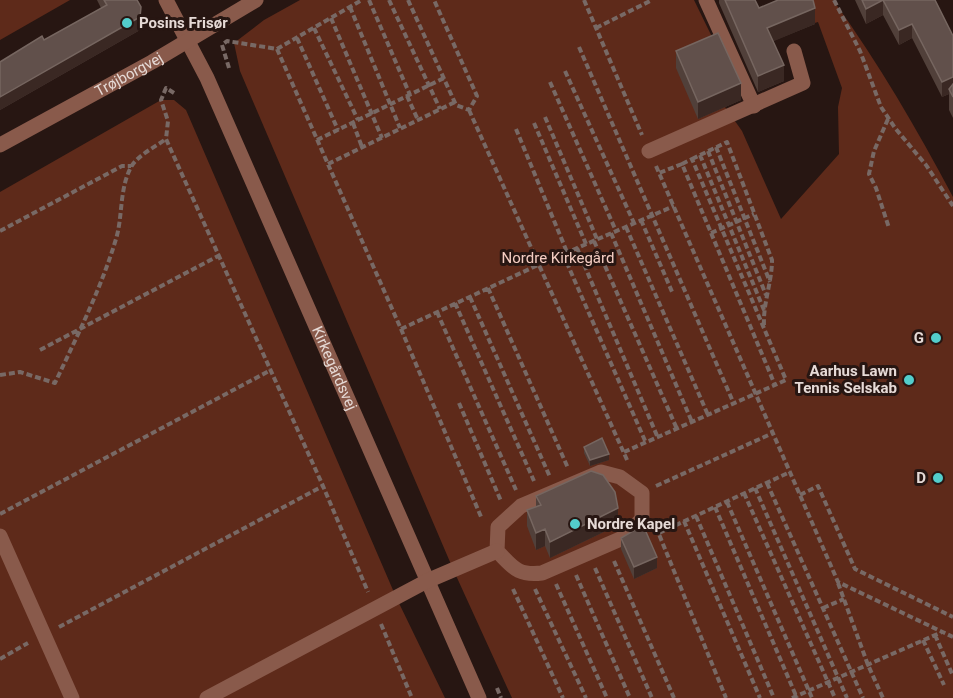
<svg xmlns="http://www.w3.org/2000/svg" width="953" height="698" font-family="Roboto,sans-serif">
	<style>
		.green { fill: #5e2a1a }
		.lines { fill: none; stroke-linecap: round; stroke-linejoin: round }
		.path { stroke: #786965; stroke-width: 4; stroke-dasharray: 6 3; stroke-linecap: butt }
		.minor { stroke: #895a4b; stroke-width: 15 }
		.wall { fill: #51403a }
		.shaded-wall { fill: #3a2823 }
		.building { fill: #61504b; stroke: #766660; stroke-width: 1.5 }
		.poi-dot { fill: #53cdcb; stroke: #271612; stroke-width: 2 }
		.labels { text-anchor: middle; stroke-width: 6; stroke-linejoin: round; paint-order: stroke }
		.poi-label { font-size: 15px; font-weight: bold; fill: #e6dad6; stroke: #271612; text-anchor: end }
		.street-label { font-size: 15px; fill: #e6dad6; stroke: #271612 }
		.park-label { font-size: 15px; fill: #f4cdc2; stroke: #271612 }
	</style>
	<rect width="100%" height="100%" fill="#271612"/>
	<!-- green -->
	<path class="green" d="M0,0H70L0,40Z
		M300,0H694L714,41L699,70L742,131L781,219L839,154L838,107L842,88L818,22L808,25L799,0H833C878,62 917,129 953,197V698H512L453,569L240,71L234,43L264,20Z
		M161,100H174L186,110L396,597L445,698H0V192Z"/>
	<g class="lines">
		<!-- path -->
		<path class="path" d="M369,0L410,95
			M389,0L440,109
			M408,0L456,105L469,110L477,96L434,0
			M584,0L642,135
			M834,0L860,51L881,107L895,128L926,165L953,206
			M350,7L400,128
			M331,18L382,138
			M314,28L358,120
			M596,28L652,0
			M297,38L338,130
			M579,47L734,404
			M277,49L401,329L482,519
			M229,68L222,45L227,41L277,49L362,0
			M565,71L634,223
			M550,82L616,231
			M174,93L166,88L161,100L168,121L166,139L323,486L368,592
			M407,96L418,120
			M469,110L628,462
			M545,117L597,239
			M888,119L874,151L869,174L876,188L889,228
			M353,123L362,147
			M534,123L586,244
			M516,129L567,252
			M317,140L444,78
			M716,147L770,282
			M708,151L766,295
			M700,155L764,310
			M692,159L727,142L772,260C772,282 763,303 764,325
			M328,164L455,102
			M682,164L692,159L786,380L775,385
			M656,166L838,582L953,637
			M641,220L673,294
			M626,227L708,415
			M0,231L122,166H131
			M611,233L692,422
			M711,233L754,214
			M594,241L677,429
			M577,248L658,438
			M563,254L646,443
			M488,288L568,468
			M470,297L550,477
			M455,303L534,481
			M437,312L516,490
			M401,329L538,265L674,206
			M40,350L220,255
			M0,375L20,372L55,383C77,336 101,289 116,239C123,216 119,190 131,167C138,155 155,147 166,139
			M459,403L501,501
			M624,452L775,385L682,164L659,173
			M767,483L863,698
			M656,486L773,433
			M755,488L847,698
			M744,493L835,698
			M800,495L818,486L855,569L953,617
			M727,502L812,698
			M715,507L797,698
			M0,514L271,370
			M696,516L774,698
			M684,521L760,698
			M656,527L726,698
			M659,533L790,472
			M614,561L674,698
			M595,568L652,698
			M576,575L630,698
			M838,583L868,665L883,698
			M556,584L607,698
			M513,589L563,698
			M535,589L586,698
			M823,608L844,599
			M381,624L412,698
			M59,627L323,486
			M935,635L953,676
			M923,640L944,685
			M0,659L28,643
			M497,688L501,698
			M792,698L942,632"/>
		<!-- minor -->
		<g class="minor">
			<path id="s1" d="M166,0L207,78L479,698"/>
			<path d="M706,0L754,106"/>
			<path id="s2" d="M0,145L152,62L256,0"/>
			<path d="M649,151L803,83L794,51"/>
			<path d="M601,472L620,477L642,493V519L625,537L542,573C517,576 513,567 497,551L498,527L521,506Z"/>
			<path d="M0,536L72,698"/>
			<path d="M207,698L427,581L497,551"/>
		</g>
	</g>
	<!-- wall -->
	<path class="wall" d="M97,0H137L141,20L140,30L0,110V62L44,40L101,8Z
		M719,0H755L759,8L815,24L773,41L784,81L758,92L719,3Z
		M855,0H935L953,36V118L949,110V94L942,97L912,38L899,45L883,15L866,24Z
		M676,51L741,100L698,119L676,68Z
		M584,447L609,460L590,466L584,453Z
		M536,496L618,525L550,558L545,546L536,550L527,526V510L536,507Z
		M621,538L657,568L634,579L621,549Z"/>
	<!-- shaded-wall -->
	<path class="shaded-wall" d="M883,0V15L866,24V9Z
		M141,7L140,30L0,110V97Z
		M815,8V24L767,44V28Z
		M912,24V38L899,45V30Z
		M784,65V81L758,92V76Z
		M953,77V92L949,89V94L942,97V82Z
		M741,83V100L698,119V102Z
		M609,454V460L590,466V460Z
		M618,508V525L550,558V542Z
		M545,529V546L536,550V533Z
		M657,557V568L634,579V567Z"/>
	<!-- building -->
	<path class="building" d="M104,0H137L141,7L140,17L0,97V62L42,36L44,40L107,5Z
		M725,0H755L759,8L778,0H813L815,8L767,28L784,65L758,76Z
		M862,0H883L866,9Z
		M883,0H935L953,36V77L942,82L912,24L899,30Z
		M718,33L741,83L698,102L676,51Z
		M953,84V97L949,89Z
		M602,438L609,454L590,460L584,447Z
		M591,471L603,475L615,492L618,508L550,542L545,529L536,533L527,510L541,505L536,496Z
		M643,525L657,557L634,567L621,538Z"/>
	<!-- markers -->
	<g class="poi-dot">
		<circle cx="127" cy="23" r="6"/>
		<circle cx="936" cy="338" r="6"/>
		<circle cx="909" cy="380" r="6"/>
		<circle cx="938" cy="478" r="6"/>
		<circle cx="575" cy="524" r="6"/>
	</g>
	<g class="labels">
		<!-- poi labels -->
		<g class="poi-label">
			<text x="139" y="28" text-anchor="start">Posins Frisør</text>
			<text x="924" y="343">G</text>
			<text x="897" y="376">Aarhus Lawn<tspan x="897" dy="17">Tennis Selskab</tspan></text>
			<text x="926" y="483">D</text>
			<text x="587" y="529" text-anchor="start">Nordre Kapel</text>
		</g>
		<!-- street labels -->
		<g class="street-label">
			<text dy="5" stroke="none"><textPath href="#s2" startOffset="147">Trøjborgvej</textPath></text>
			<text dy="5" stroke="none"><textPath href="#s1" startOffset="405">Kirkegårdsvej</textPath></text>
		</g>
		<!-- park labels -->
		<g class="park-label">
			<text x="558" y="263">Nordre Kirkegård</text>
		</g>
	</g>
</svg>
